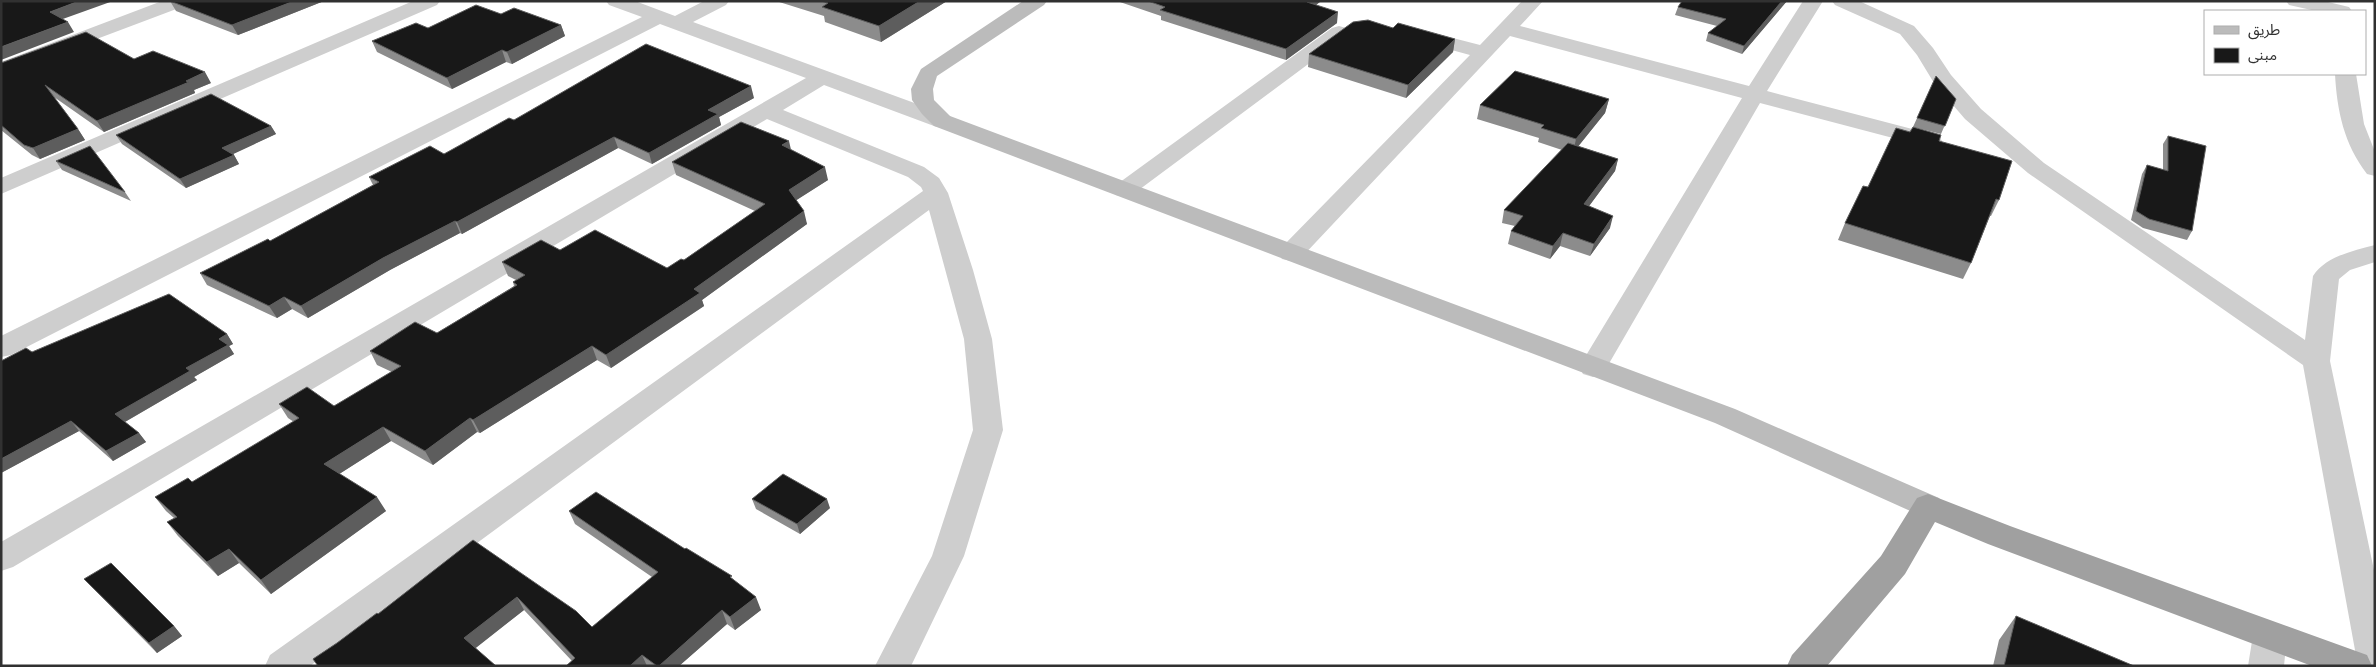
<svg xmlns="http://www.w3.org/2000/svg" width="2376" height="667" font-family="Ubuntu,'Noto Sans Arabic',sans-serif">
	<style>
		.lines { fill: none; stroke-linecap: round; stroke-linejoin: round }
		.minor { fill: #cecece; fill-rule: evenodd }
		.secondary { fill: #bbb; fill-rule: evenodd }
		.trunk { fill: #a0a0a0; fill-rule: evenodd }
		.wall { fill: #8c8c8c }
		.shaded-wall { fill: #5d5d5d }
		.building { fill: #181818; stroke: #5d5d5d }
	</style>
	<rect width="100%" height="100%" fill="#fff"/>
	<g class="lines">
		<!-- minor -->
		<path class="minor" d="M162,1H190L187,5L1,75V62Z
			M413,1H440L437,5L1,194V178Z
			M606,1H635L675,16L704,1H729L726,5L693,22L950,116L953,121L950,126L942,128L934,126L824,85L783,110L924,167L939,178L948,193L973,270L992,339L1003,430L964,556L911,666H875L932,556L973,430L964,339L929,210L310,666H265L270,655L923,191L921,187L908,177L767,119L13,567L1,571V542L806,78L660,24L11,355L1,357V336L642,17L609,5Z
			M1522,1H1543L1520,26L1749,86L1803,1H1823L1767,91L1939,136L1942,141L1939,146L1931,148L1760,103L1607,367L1603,374L1593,377L1583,374L1579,367L1742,98L1510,36L1300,259L1291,261L1282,259L1278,253L1282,247L1470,55L1411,39L1408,35L1411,31L1418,29L1480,45Z
			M1832,1H1859L1914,26L1933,48L1951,75L1981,109L2044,163L2305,340L2313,276C2326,256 2353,251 2375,245V262L2350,270L2339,279L2330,361L2375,575V666H2360L2357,661L2303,365L2028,173L1965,119L1934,83L1917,55L1900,34L1835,5Z
			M2286,1H2324L2349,7L2352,11H2316L2289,5Z
			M1339,26L1346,28L1349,32L1346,36L1132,195L1124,197L1116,195L1112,190L1116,185L1332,28Z
			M2335,74H2356L2364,124L2375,152V176L2367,174C2344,144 2337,111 2335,74Z
			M2270,621L2282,625L2287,635L2284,666H2248L2253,635L2258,625Z"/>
		<!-- secondary -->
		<path class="secondary" d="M1023,1H1047L1044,5L937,76L933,89L934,100L950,116L1735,409L1939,498L1944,506L1939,514L1928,518L1917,514L1715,423L934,126L922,114L912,100L911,89L921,69Z"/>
		<!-- trunk -->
		<path class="trunk" d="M1928,494L2010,526L2367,655L2372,666H2312L1988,544L1935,522L1905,574L1827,666H1787L1792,655L1881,556L1917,498Z"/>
	</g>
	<!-- wall -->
	<path class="wall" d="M170,1H324L238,35L176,11Z
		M776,1H947L881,42L825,22L824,16Z
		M1117,1H1321L1316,5L1337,23L1286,60L1161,20V16Z
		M1787,1L1742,54L1706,41L1708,33L1717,26L1675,15L1678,7Z
		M501,14L561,25L565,36L512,64L506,62L452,89L377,52L372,41L428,28Z
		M1393,28L1455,39L1453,52L1406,98L1308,67L1309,54Z
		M134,59L211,83L194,90L195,93L104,132L54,97L78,129L85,140L40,159L32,155L1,130V63Z
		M1936,76L1956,99L1941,134L1913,127Z
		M754,98L719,117L721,125L652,164L618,148L462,234L460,233L390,270L308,318L292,309L277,318L207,285L200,273L270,241L373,185L369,177L444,154L514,120Z
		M1609,99L1605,113L1578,146L1618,159L1615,171L1589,206L1610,228L1590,256L1560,246L1550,259L1508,244L1511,231L1515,226L1502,223L1504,210L1562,150L1538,142L1539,138L1477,119L1480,105Z
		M271,126L276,134L232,154L234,155L239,164L186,188L122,144L116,135Z
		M2168,136L2192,231L2187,240L2143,228L2131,220L2142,174L2147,165L2163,170V144Z
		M1939,141L1999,200L1991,216H1990L1971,263L1963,279L1838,240L1845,223Z
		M791,150L828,180L796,200L807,224L702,300L704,306L611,368L597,360L480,433L477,432L433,465L391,441L339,474L386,511L271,594L239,563L218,576L178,536L167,522L174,518L166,511L155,497L192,482L294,422L288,418L279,404L334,406L392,372L377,365L370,351L437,333L514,286L513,282L516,280L508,276L502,262L560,250L667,268L684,260L755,211L676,175L672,162Z
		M56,161L125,192L131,201L62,170Z
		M227,334L233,344L229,346L234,354L194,377L197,380L125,422L139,433L146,442L113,461L79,431L1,473L32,352Z
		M752,499L830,508L800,534L756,509Z
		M569,511L685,549L733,579L761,610L735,630L727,624L679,666H566L572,661L524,610L475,648L496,666H318L313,659L337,643L378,614L473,540L592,627L652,577L575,524Z
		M84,579L174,626L182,636L157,653L93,588Z
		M2016,616L2134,666H1993L1999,640Z"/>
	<!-- shaded-wall -->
	<path class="shaded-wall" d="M79,1H113L60,20L50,12Z
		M294,1H324L238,35L232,25Z
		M920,1H947L881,42L879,26Z
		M1309,1H1321L1306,13L1307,2Z
		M1782,1H1787L1742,54L1744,46Z
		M1338,12L1337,23L1286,60V49Z
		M68,22L74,32L1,60V47Z
		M561,25L565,36L512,64L507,52Z
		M1455,39L1453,52L1406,98L1408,85Z
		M502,50L506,62L452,89L447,78Z
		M205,72L211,83L194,90L195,93L104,132L97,121Z
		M751,86L754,98L719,117L721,125L652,164L649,153L708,110Z
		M1609,99L1605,113L1573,153L1576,139Z
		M271,126L276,134L227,157L222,148Z
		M78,129L85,140L40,159L33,148Z
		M614,137L618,148L462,234L457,222Z
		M789,141L792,154L782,145Z
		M234,155L239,164L186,188L180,179Z
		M1618,159L1615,171L1581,217L1584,204Z
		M825,167L828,180L792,203L789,190Z
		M804,211L807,224L702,300L704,306L611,368L606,355L694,289Z
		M1613,216L1610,228L1590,256L1594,244Z
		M455,221L460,233L390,270L308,318L301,306L383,258Z
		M1563,233L1560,246L1550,259L1553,246Z
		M284,297L292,309L277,318L269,306Z
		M227,334L233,344L229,346L234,354L194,377L197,380L123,423L115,414L186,368L219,339Z
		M592,346L597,360L480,433L473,420Z
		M470,418L477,432L433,465L425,451Z
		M71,421L79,431L1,473V459Z
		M383,427L391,441L333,478L324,464Z
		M139,433L146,442L113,461L106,451Z
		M377,497L386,511L271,594L261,580Z
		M827,499L830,508L800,534L797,524Z
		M229,549L239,563L218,576L207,562Z
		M517,597L524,610L472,651L464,638Z
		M756,597L761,610L735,630L730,617Z
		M722,610L727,624L679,666H659Z
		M174,626L182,636L157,653L149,643Z
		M642,655L647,666H630Z"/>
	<!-- building -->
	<path class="building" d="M1,1H79L50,12L68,22L1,47Z
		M170,1H294L232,25Z
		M821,1H920L879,26L822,7L828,3Z
		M1148,1H1309L1307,2L1338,12L1286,49L1160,10L1165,7Z
		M1682,1H1782L1744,46L1708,33L1726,19L1678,7Z
		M476,5L501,14L514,8L561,25L507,52L502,50L447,78L372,41L416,23L428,28Z
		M1368,20L1393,28L1398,23L1455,39L1408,85L1309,54L1353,22Z
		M86,32L134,59L153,51L205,72L186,81L189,82L97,121L45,85L78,129L33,148L24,145L1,125V63Z
		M646,44L751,86L708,110L718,114L649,153L614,137L457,222L455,221L383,258L301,306L284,297L269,306L200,273L268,239L270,241L379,182L369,177L430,146L444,154L509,118L514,120Z
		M1515,71L1609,99L1576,139L1541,128L1544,125L1480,105Z
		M1936,76L1956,99L1945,126L1917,118Z
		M211,94L271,126L222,148L234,155L180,179L116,135Z
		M741,122L789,141L782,145L825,167L789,190L804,211L694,289L700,293L606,355L592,346L473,420L470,418L425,451L383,427L324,464L377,497L261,580L229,549L207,562L167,522L177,517L155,497L188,478L192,482L299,418L279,404L307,387L334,406L401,366L370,351L415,322L437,333L517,285L513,282L525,275L502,262L541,240L560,250L595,230L667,268L681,259L684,260L765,204L672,162Z
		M1913,127L1941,135L1939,141L2012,161L1999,200L1996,199L1971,263L1845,223L1863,186L1868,187L1896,128L1910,132Z
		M2168,136L2206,146L2192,231L2149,219L2136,211L2147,165L2168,171Z
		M1568,143L1618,159L1584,204L1613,216L1594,244L1563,233L1553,246L1511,231L1523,216L1504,210Z
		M90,146L125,192L56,161Z
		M169,294L227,334L219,339L228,345L186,368L190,371L115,414L139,433L106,451L71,421L1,459V361L26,348L32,352Z
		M783,474L827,499L797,524L752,499Z
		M596,492L685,549L686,548L732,576L730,577L756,597L730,617L722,610L659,666H657L642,655L630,666H566L575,658L517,597L464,638L496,666H318L313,659L337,643L377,613L378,614L473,540L576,611L592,627L658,572L569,511Z
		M111,563L174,626L149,643L84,579Z
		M2016,616L2134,666H2004Z"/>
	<!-- border -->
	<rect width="2376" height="667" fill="none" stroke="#313131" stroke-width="5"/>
	<!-- legend -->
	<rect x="2204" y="10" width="162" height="65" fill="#ffffff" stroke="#adadad"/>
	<rect x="2214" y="26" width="25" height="8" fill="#bbbbbb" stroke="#adadad"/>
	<text x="2248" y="35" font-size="15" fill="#313131">طريق</text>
	<rect x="2214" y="48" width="25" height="15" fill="#181818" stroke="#adadad"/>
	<text x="2248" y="60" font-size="15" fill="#313131">مبنى</text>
</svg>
